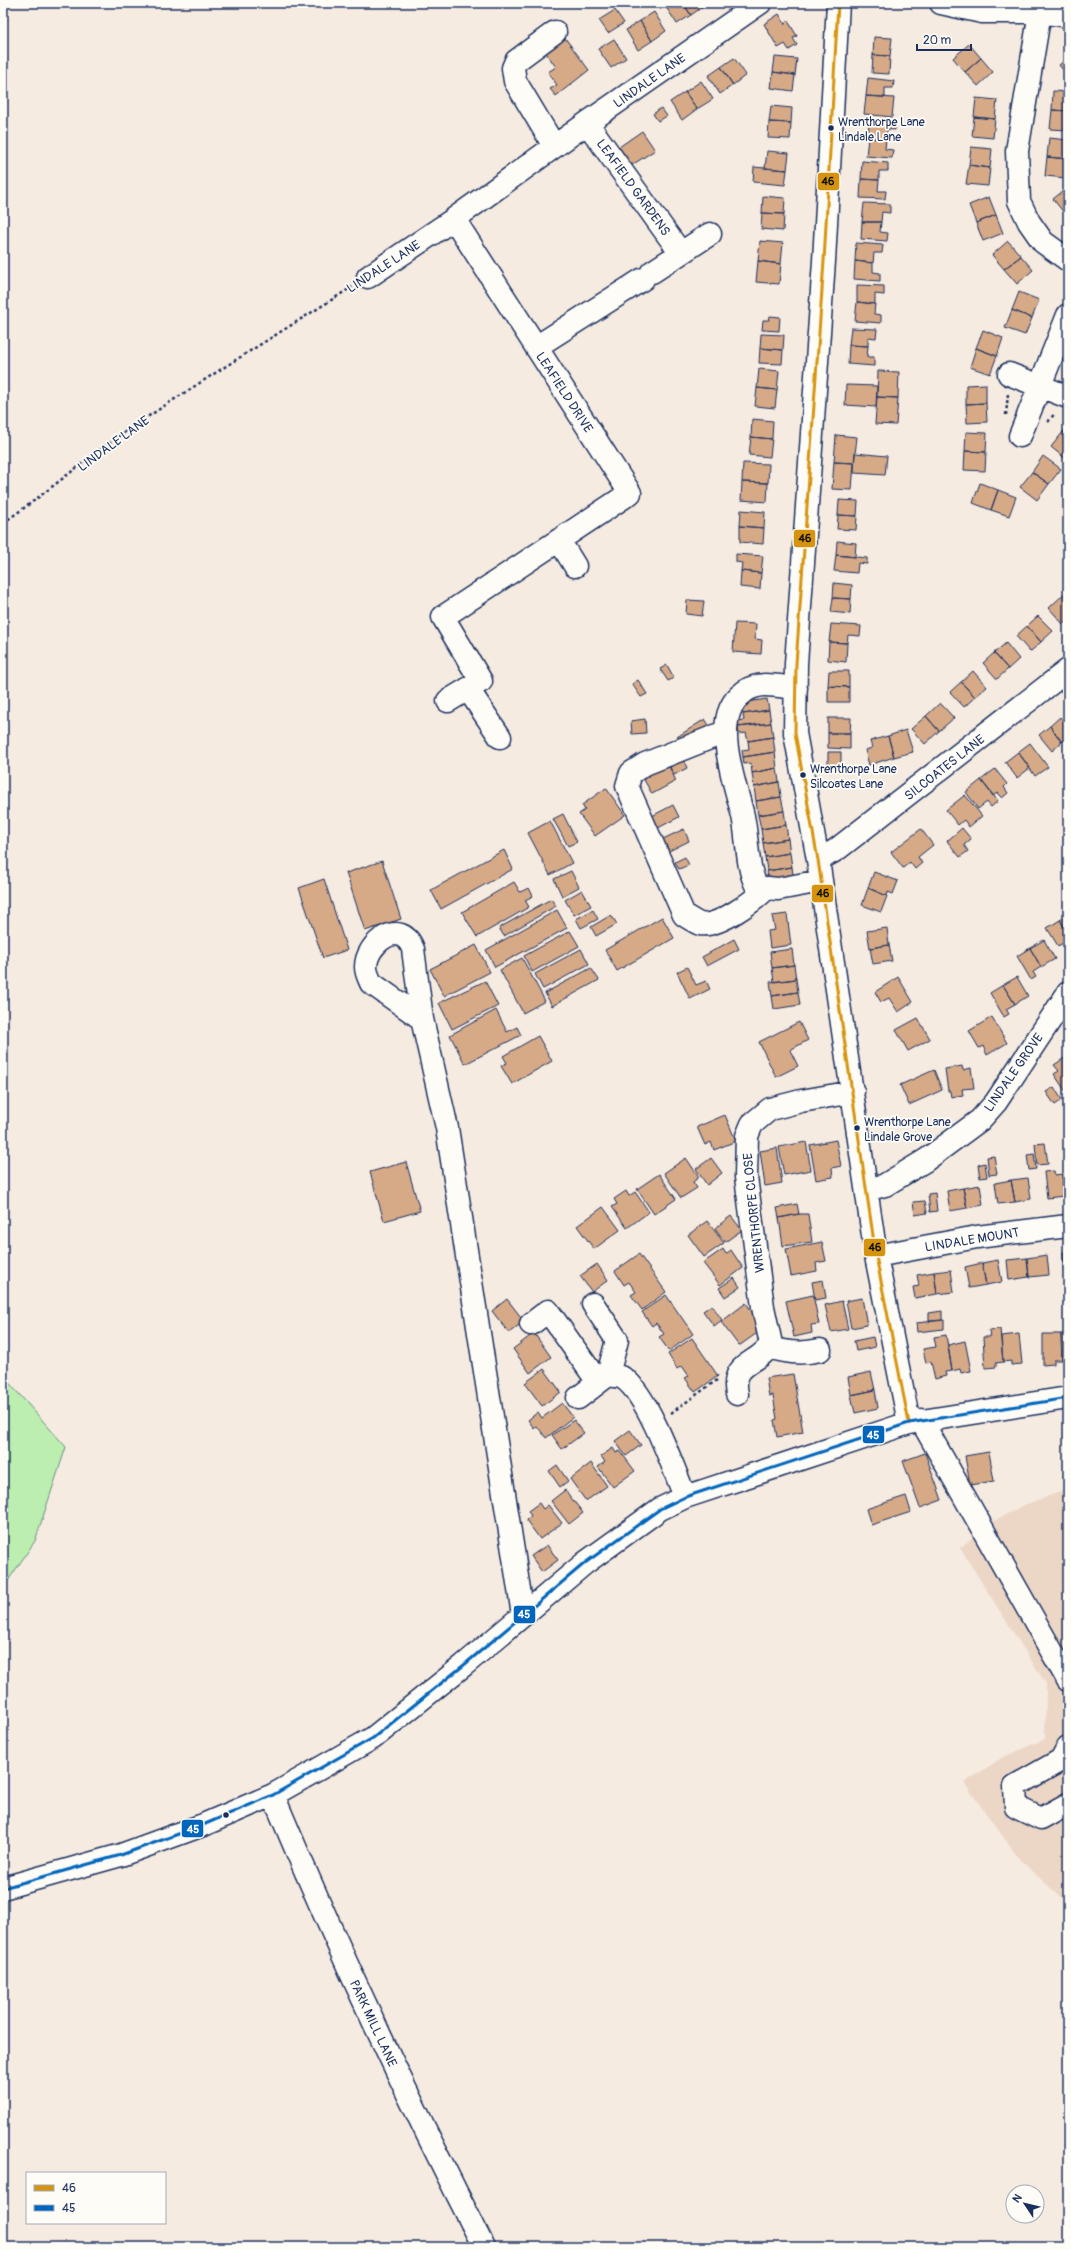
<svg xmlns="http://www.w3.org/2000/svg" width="1071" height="2250" font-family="Pangolin,sans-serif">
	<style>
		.built { fill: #ecd7c6 }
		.green { fill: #bbeeaf; stroke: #6b8e86 }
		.building { fill: #d6a987; stroke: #1b2f5e }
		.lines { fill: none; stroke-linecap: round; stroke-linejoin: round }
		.minor-casing { stroke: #1b2f5e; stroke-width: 25 }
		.path { stroke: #1b2f5e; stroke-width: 2.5; stroke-dasharray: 3 3; stroke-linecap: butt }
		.minor { stroke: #fdfcf7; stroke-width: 22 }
		.bus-1-casing { stroke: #fdfcf7; stroke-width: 6 }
		.bus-2-casing { stroke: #fdfcf7; stroke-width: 6 }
		.bus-1 { stroke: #d6940e; stroke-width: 3 }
		.bus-2 { stroke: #0065bd; stroke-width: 3 }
		.bus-dot { fill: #1b2f5e; stroke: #fdfcf7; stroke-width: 1.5 }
		.labels { text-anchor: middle; stroke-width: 3.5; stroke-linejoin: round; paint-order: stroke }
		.bus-label { font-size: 12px; fill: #1b2f5e; stroke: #fdfcf7; text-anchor: start }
		.street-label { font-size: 13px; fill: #1b2f5e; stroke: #fdfcf7 }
		.line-badge { stroke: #fdfcf7; stroke-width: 1.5 }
		.badge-label { font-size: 11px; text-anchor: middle; font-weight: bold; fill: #fff }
		.pale-badge-label { font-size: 11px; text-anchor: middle; font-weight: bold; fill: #111 }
	</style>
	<rect width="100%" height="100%" fill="#f5ebe1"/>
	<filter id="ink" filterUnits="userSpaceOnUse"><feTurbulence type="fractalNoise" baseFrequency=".025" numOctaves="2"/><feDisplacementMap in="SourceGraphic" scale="8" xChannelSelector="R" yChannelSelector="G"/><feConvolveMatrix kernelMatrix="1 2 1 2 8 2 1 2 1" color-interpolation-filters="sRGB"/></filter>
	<g filter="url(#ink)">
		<!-- built -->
		<path class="built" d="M1068,1489V1904L1020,1860L964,1783L1003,1757L1045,1739L1046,1684L960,1548L988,1524L1024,1505Z"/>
		<!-- green -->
		<path class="green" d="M3,1376L66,1447L35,1541L3,1588Z"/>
		<!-- building -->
		<path class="building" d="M665,3H683L691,15L677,24L664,4Z
			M683,3H704L705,5L691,15Z
			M615,10L624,23L608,33L599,20Z
			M654,12L666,31L652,41L640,21Z
			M779,14L785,24L788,21L797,36L793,38L797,45L789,50L785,44L778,48L764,24Z
			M640,21L652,41L638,50L626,30Z
			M874,37L892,38L890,56L873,55Z
			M565,38L589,70L556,96L550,89L557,85L548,72L556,67L546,53Z
			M614,39L626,58L611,68L598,49Z
			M969,44L981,58L965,72L953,58Z
			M873,55L890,56L889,74L872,73Z
			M775,57L797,59L795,75L773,72Z
			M734,58L746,75L733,85L721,67Z
			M981,58L993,72L978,86L965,72Z
			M1068,58V76L1059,65Z
			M721,67L733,85L720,94L708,76Z
			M773,72L795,75L793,91L771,88Z
			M868,78L894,81L893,88H885V97L866,96Z
			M701,81L713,99L697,109L685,92Z
			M1053,91L1068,92V111L1052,110Z
			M685,92L697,109L682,120L670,102Z
			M866,96L894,98L892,117L864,114Z
			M976,98L997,100L995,119L974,117Z
			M771,106L792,108L791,123L769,122Z
			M661,108L667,116L658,121L653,114Z
			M1052,110L1068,111V130L1050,129Z
			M974,117L995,119L993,138L972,136Z
			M869,120L895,121V130L887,129L886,139L868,138Z
			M769,122L791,123L790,139L768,138Z
			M642,131L655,150L632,165L619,147Z
			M868,138L886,139L885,149L893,150L892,158L866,156Z
			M1049,138L1068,140V159L1047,157Z
			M971,147L992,149L990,168L969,165Z
			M767,151L789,153L787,170L765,168Z
			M1047,157L1068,159L1066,178L1045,176Z
			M862,161L888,163V171H879V180L861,179Z
			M969,165L990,168L988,186L966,184Z
			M754,167L787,170L785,185L753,182Z
			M861,179L879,180L878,191H886L885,199L860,198Z
			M1068,187V211L1065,214L1053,199Z
			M763,196L785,198L784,214L762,213Z
			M989,197L996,215L976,223L969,205Z
			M864,203L890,204V213L882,212L881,222H862Z
			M762,213L784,214L783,231L761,229Z
			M996,215L1003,233L983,241L976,223Z
			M862,222H881L880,232L888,233L887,241L861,239Z
			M760,241L783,243L781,264L758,261Z
			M1008,241L1021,256L1004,269L992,255Z
			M856,243L883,245L882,253H874L873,263L855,261Z
			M1021,256L1033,270L1017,284L1004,269Z
			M758,261L781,264L779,284L756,282Z
			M855,261L873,263V272L880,273V281L854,279Z
			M857,285L884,286V295L875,294V304L857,302Z
			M1019,292L1039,300L1032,318L1012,310Z
			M857,302L875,304L874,314L881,315V323L855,321Z
			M1012,310L1032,318L1025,335L1005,328Z
			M770,316L780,317L779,331L762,330L763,320H769Z
			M851,328L877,329L876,338L868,337V346L849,345Z
			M983,330L1003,338L997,356L976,348Z
			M761,334L784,335L783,350L760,348Z
			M849,345L868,346L867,357H874V366L848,364Z
			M760,348L783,350L782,364L759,363Z
			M976,348L997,356L990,374L970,367Z
			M759,369L779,371L777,390L757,388Z
			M878,371L899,372L898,398L877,397Z
			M986,384V403L966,404V385Z
			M846,385L877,386L876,407L845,405Z
			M757,388L777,390L775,408L755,406Z
			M877,397L898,398L896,425L875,424Z
			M986,403L987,422L967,423L966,404Z
			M752,419L773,421L772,439L751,437Z
			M1068,426V436L1063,432Z
			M966,432L987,433L986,452L965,451Z
			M1063,432L1068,436L1067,460L1051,447Z
			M836,435L857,437L854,463L834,462Z
			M751,437L772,439L770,457L749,455Z
			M965,451L986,452L985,471L964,470Z
			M855,453L887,456L885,475L854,473Z
			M1043,456L1061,469L1049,484L1032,472Z
			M834,462L854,463L852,490L832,489Z
			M743,463L769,464L768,483L742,482Z
			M1032,472L1049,484L1037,500L1020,487Z
			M742,482L768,483L767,502L741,500Z
			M980,483L998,490L991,510L973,503Z
			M998,490L1016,497L1009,516L991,510Z
			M839,500L858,501L857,516L838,515Z
			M741,510L765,512L764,528L740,526Z
			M838,515L857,516L856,530L837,529Z
			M740,526L764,528L763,544L740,542Z
			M837,541L856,543L855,557L836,555Z
			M736,554L763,556L761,573L741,571L742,563L736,562Z
			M836,555L867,558V564L858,563L857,573L834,571Z
			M741,571L761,573L760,589L740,587Z
			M834,583L852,585L851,599L833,598Z
			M1066,592L1068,620L1063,624L1049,608Z
			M833,598L851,599L850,614L831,612Z
			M687,600L704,601L702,616L686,614Z
			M1038,616L1053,631L1041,642L1027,626Z
			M735,623L756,624L755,639L762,640L761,654L733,652Z
			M831,624L861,626L860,636L848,635L847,643L829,642Z
			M1027,626L1041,642L1030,652L1016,636Z
			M829,642L847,643L846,662L828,660Z
			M1006,643L1019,659L1008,669L994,653Z
			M994,653L1008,669L997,679L983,663Z
			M667,665L674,678L668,681L660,669Z
			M829,671H849V687L828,686Z
			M973,671L987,687L975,697L961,682Z
			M638,680L647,694L641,697L632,684Z
			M961,682L975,697L964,707L950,692Z
			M828,686L849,687V702H828Z
			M767,699L769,710L743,714L741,703Z
			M940,703L954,718L939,731L926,716Z
			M769,710L771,723L738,727L737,721L744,720L743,714Z
			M926,716L939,731L925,744L911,729Z
			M1060,717L1068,727V737L1062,742L1050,726Z
			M828,718H851L850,733H828Z
			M645,719L646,733L632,734L631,721Z
			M705,719L714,733L683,746L677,737Z
			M771,723L773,737L748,741L746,733L739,734L738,727Z
			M1050,726L1062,742L1052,751L1039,735Z
			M906,730L913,752L894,757L888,736Z
			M828,733H850V749L828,748Z
			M888,736L894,757L869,765L865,750L872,748L870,741Z
			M773,737L775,752L743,757L742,750L749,749L748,741Z
			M1030,743L1048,767L1035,776L1018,752Z
			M775,752L777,768L752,773L751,763L744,764L743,757Z
			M828,752H841V767L828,768Z
			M1018,752L1030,768L1017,778L1005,762Z
			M683,758L687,768L674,775L669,765Z
			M668,764L676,781L652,794L643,778Z
			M777,768L779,782L754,787L752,773Z
			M995,769L1007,784L1004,787L1008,793L1002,798L997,793L993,796L981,780Z
			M981,780L998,801L991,807L987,802L978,809L966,792Z
			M779,782L781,797L756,801L754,787Z
			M606,788L625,815L595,836L579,814L585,810L582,805Z
			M965,795L982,816L969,827L964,820L958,825L946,810Z
			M781,797L784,811L758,815L756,801Z
			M673,805L679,817L658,828L652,816Z
			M784,811L786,825L761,829L758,815Z
			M563,814L577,842L568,846L553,819Z
			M550,821L572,863L550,875L528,833Z
			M786,825L788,839L763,843L761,829Z
			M962,828L971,839L964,845L968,851L960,857L947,841Z
			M684,829L689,841L669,851L663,839Z
			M921,829L933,845L918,857L922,863L915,869L910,862L903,868L891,852Z
			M788,839L790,853L765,857L763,843Z
			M504,850L513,869L441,909L431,890Z
			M790,853L792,867L767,871L765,857Z
			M685,857L689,865L679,869L675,862Z
			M382,861L401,919L365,931L346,873Z
			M792,867L794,881L769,885L767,871Z
			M571,871L579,887L562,896L554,879Z
			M874,872L898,881L893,894L888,892L887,896L868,888Z
			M324,879L347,950L323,958L299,888Z
			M514,882L520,892L529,888L533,896L525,900L529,907L477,937L462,912Z
			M868,888L887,896L881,912L862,905Z
			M582,890L591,906L574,915L565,900Z
			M551,899L556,906L504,936L499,928Z
			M557,910L567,928L495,967L486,950Z
			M593,910L598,919L581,928L576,919Z
			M787,914L791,945L770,948L768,931L775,930L772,916Z
			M611,915L617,924L596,936L591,927Z
			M1068,915V933L1060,920Z
			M662,917L674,938L617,971L605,950Z
			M1060,920L1068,933V940L1058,946L1047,928Z
			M887,928L889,945L870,948L867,931Z
			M570,931L579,946L532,972L524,956Z
			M734,939L739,949L707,966L702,957Z
			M1044,940L1055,959L1041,967L1030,948Z
			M476,945L490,972L444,996L430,969Z
			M889,945L892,961L873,964L870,948Z
			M1030,948L1041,967L1033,972L1036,977L1031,980L1017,956Z
			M581,949L589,964L543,989L535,974Z
			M792,949L794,965L772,968L770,952Z
			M522,958L545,1001L523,1013L500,970Z
			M794,965L796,979L774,982L772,968Z
			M687,967L696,985L706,981L710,989L690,999L677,972Z
			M591,968L599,980L552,1006L545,993Z
			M898,977L913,1002L898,1012L889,998L881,1002L875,992Z
			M1017,977L1028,996L1015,1004L1003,985Z
			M796,979L798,992L772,996L770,982Z
			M485,981L498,1006L452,1029L439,1003Z
			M1003,985L1015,1004L1006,1009L1009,1014L1004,1017L990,993Z
			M798,992L800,1005L774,1009L772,996Z
			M496,1010L507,1032L517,1027L521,1035L465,1064L450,1035Z
			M992,1017L1007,1043L987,1055L983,1046L979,1048L969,1031Z
			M918,1018L930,1039L908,1051L896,1030Z
			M799,1022L808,1040L790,1050L798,1066L776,1077L759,1042Z
			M538,1036L552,1061L512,1084L501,1066L507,1063L503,1056Z
			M1066,1057L1068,1061V1091L1066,1092L1054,1074L1059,1071L1054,1065Z
			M962,1066L963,1070L971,1068L974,1088L962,1089L963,1095L951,1097L950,1091H948L945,1069Z
			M934,1070L942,1090L909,1105L900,1085Z
			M1054,1087L1062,1100L1055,1105L1046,1092Z
			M725,1115L736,1141L714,1150L711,1142L705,1145L697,1127Z
			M836,1140L841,1166L832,1168L833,1177L816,1180L810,1145Z
			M806,1142L811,1170L784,1175L779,1147Z
			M1045,1143L1048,1164L1037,1165L1035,1144Z
			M777,1148L782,1183L765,1186L760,1151Z
			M1034,1154L1036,1169L1029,1170L1027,1155Z
			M994,1156L997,1174L989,1175L987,1157Z
			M686,1158L699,1177L693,1182L697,1188L681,1198L664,1173Z
			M711,1158L722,1173L707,1185L696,1169Z
			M406,1162L420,1211L384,1221L370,1172Z
			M985,1163L987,1177L980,1178L978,1165Z
			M1054,1171L1055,1175L1062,1174L1064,1196L1047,1198L1044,1172Z
			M659,1174L676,1199L654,1214L637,1189Z
			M1062,1174H1068V1195L1064,1196Z
			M1028,1178L1031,1199L1015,1202L1011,1180Z
			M1011,1180L1015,1202L998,1204L995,1183Z
			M980,1185L983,1205L967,1208L963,1188Z
			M963,1188L967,1208L950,1211L947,1191Z
			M626,1191L629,1196L635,1192L649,1212L627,1228L612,1207L617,1204L614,1199Z
			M935,1193L937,1211L930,1212L928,1194Z
			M925,1201L927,1213L915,1215L913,1202Z
			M797,1204L799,1214L779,1218L777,1208Z
			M603,1207L620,1230L594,1249L577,1226Z
			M799,1214H808L812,1242L783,1246L779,1218Z
			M731,1216L742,1230L725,1242L715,1228Z
			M707,1221L724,1243L704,1257L688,1235Z
			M822,1242L826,1261L816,1263L817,1271L791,1276L786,1249Z
			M723,1249L726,1254L731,1250L743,1268L720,1285L703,1263Z
			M1063,1252H1068V1274H1064Z
			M639,1254L666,1292L642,1310L631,1295L636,1292L629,1282L624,1285L615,1271Z
			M1047,1255L1049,1275L1029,1277L1027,1258Z
			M1027,1258L1029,1277L1009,1280L1007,1260Z
			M998,1260L1002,1282L986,1285L982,1263Z
			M982,1263L986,1285L969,1288L965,1267Z
			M597,1264L608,1280L592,1292L580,1276Z
			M951,1270L954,1292L937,1294L934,1272Z
			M934,1272L937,1294L915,1298L913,1287L919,1286L917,1275Z
			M734,1278L740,1287L725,1297L719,1288Z
			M823,1280L826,1298L815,1300L812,1282Z
			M666,1295L693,1334L669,1351L659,1337L664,1334L656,1323L652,1326L642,1312Z
			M813,1295L819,1324L811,1325L812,1333L794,1337L786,1301Z
			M862,1298L867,1325L851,1328L846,1301Z
			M507,1299L524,1321L509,1333L492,1311Z
			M842,1301L848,1329L831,1332L825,1305Z
			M746,1303L764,1328L739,1346L721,1322Z
			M712,1305L722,1320L714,1326L703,1311Z
			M942,1311V1320L929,1321V1313Z
			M944,1320V1329L917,1332L916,1323Z
			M1000,1329L1003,1362L996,1363V1367L985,1368L983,1337H990L989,1330Z
			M534,1333L551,1357L530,1373L513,1349Z
			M1019,1334L1022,1364L1011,1365V1361L1003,1362L1001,1336Z
			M1043,1334H1061L1062,1360H1054V1364L1043,1365Z
			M1061,1334H1068V1360H1062Z
			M946,1335L952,1371L945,1372L946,1376L935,1379L931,1362L926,1363L923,1349L936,1347L934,1337Z
			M873,1337L875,1347L856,1351L854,1341Z
			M692,1338L718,1376L695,1392L685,1378L689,1376L682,1366L677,1369L668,1354Z
			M965,1341L971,1371L961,1373L960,1369L952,1371L948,1345Z
			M544,1369L561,1392L542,1406L525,1383Z
			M871,1372L875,1390L851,1395L848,1377Z
			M793,1374L803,1432L777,1437L774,1420L777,1419L773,1395L769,1396L766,1378Z
			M875,1390L878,1408L855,1413L851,1395Z
			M562,1403L573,1417L546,1438L537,1426L534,1428L528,1420L538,1412L542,1418Z
			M574,1420L584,1433L562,1449L552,1435Z
			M630,1430L641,1445L626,1456L615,1441Z
			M613,1448L616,1453L620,1451L635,1471L613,1487L598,1467L605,1462L601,1456Z
			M989,1452L994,1481L970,1485L965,1456Z
			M925,1453L942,1500L920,1508L903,1461Z
			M591,1463L607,1486L586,1501L570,1479Z
			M557,1465L568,1481L560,1487L549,1471Z
			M565,1490L583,1513L569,1524L551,1501Z
			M906,1496L911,1512L871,1525L866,1509Z
			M539,1503L543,1509L548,1505L562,1523L540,1539L526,1520L531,1516L528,1511Z
			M547,1545L558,1560L542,1572L531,1556Z"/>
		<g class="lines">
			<!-- minor casing -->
			<g class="minor-casing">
				<path id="minor" d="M838,3L824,261L796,664L795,733L818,860L876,1256L909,1423
					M941,3L982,12H1040L1068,16
					M1040,12L1017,151L1019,201L1029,222L1043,242L1068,260
					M587,123L680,252
					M554,146L515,81L513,68L516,61L555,32
					M652,272L710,234
					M368,277L454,219L587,123L760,3
					M536,347L643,279
					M1009,374L1068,397
					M1020,436L1068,315
					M559,540L575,566
					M796,688C786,687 775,685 765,685C758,685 748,688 743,693C709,717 735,782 743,816C748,839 746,866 757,887L778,889L821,881
					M468,689L500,737
					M448,701L481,681L443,617L630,493L454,219
					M725,732L645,764L631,773L627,786L684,915C689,918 695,922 700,924C718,928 755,900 767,888
					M818,860L836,850L1068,670
					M422,1019L371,983C369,978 366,973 366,967C366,943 401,917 413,949L422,1019L447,1128L523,1615
					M867,1190L885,1185L926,1160L980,1120L996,1102L1068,993
					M876,1256L977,1237L1068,1226
					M593,1304L617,1340L608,1375
					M531,1324L548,1311L598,1382
					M769,1347C786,1353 803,1354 820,1350
					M737,1394C730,1361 759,1365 771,1344L763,1307L746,1177L747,1136L752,1124L770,1109L801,1101L853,1092
					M578,1398L608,1375C612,1376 619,1376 623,1378C647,1393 674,1469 685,1497
					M921,1420L1068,1680
					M1068,1747L1061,1760L1015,1786L1016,1807L1041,1819L1068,1804
					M273,1795C337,1948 408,2099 484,2247
					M3,1888L121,1855L203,1825L273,1795L373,1738L464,1665L585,1563L660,1509L685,1497L909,1423L1068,1398"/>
			</g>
			<!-- path -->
			<path class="path" d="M1006,415L1008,394
				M1048,422L1055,413
				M3,523C45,494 83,461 125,432C199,382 276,335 352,287
				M671,1413L717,1380"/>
			<!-- minor -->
			<use href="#minor" class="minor"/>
			<!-- bus-1 casing -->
			<g class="bus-1-casing">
				<path id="bus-1" d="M838,3L824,261L796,664L795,733L818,860L876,1256L909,1423"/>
			</g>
			<!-- bus-2 casing -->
			<g class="bus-2-casing">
				<path id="bus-2" d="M3,1888L121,1855L203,1825L273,1795L373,1738L464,1665L585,1563L660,1509L685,1497L909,1423L1068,1398"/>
			</g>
			<!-- bus-1 -->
			<use href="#bus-1" class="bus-1"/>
			<!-- bus-2 -->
			<use href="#bus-2" class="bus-2"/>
		</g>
	</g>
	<!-- markers -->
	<g class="bus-dot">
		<circle cx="831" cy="128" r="3.5"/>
		<circle cx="803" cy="775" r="3.5"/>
		<circle cx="857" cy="1128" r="3.5"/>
		<circle cx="226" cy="1815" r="3.5"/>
	</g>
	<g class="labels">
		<!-- bus labels -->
		<g class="bus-label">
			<text x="838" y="126">Wrenthorpe Lane<tspan x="838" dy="15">Lindale Lane</tspan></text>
			<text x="810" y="773">Wrenthorpe Lane<tspan x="810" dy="15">Silcoates Lane</tspan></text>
			<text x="864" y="1126">Wrenthorpe Lane<tspan x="864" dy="15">Lindale Grove</tspan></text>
		</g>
		<!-- street labels -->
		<g class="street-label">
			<text transform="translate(649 80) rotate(-35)" y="5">LINDALE LANE</text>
			<text transform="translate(634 187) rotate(54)" y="5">LEAFIELD GARDENS</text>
			<text transform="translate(383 266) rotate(-33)" y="5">LINDALE LANE</text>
			<text transform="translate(565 392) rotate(57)" y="5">LEAFIELD DRIVE</text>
			<text transform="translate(113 443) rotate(-36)" y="5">LINDALE LANE</text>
			<text transform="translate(944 767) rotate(-38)" y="5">SILCOATES LANE</text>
			<text transform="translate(1013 1072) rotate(-55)" y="5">LINDALE GROVE</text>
			<text transform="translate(753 1213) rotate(-96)" y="5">WRENTHORPE CLOSE</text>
			<text transform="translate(972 1239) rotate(-9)" y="5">LINDALE MOUNT</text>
			<text transform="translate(374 2023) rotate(65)" y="5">PARK MILL LANE</text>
		</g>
	</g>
	<g class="line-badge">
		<rect x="817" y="172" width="23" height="19" rx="4" fill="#d6940e"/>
		<rect x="793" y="529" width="23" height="19" rx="4" fill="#d6940e"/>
		<rect x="811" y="884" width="23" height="19" rx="4" fill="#d6940e"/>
		<rect x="863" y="1238" width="23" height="19" rx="4" fill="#d6940e"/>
		<rect x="862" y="1425" width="23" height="19" rx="4" fill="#0065bd"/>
		<rect x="513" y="1605" width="23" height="19" rx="4" fill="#0065bd"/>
		<rect x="181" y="1819" width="23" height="19" rx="4" fill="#0065bd"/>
	</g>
	<g class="badge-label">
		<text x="873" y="1439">45</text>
		<text x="524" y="1618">45</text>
		<text x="193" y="1833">45</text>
	</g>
	<g class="pale-badge-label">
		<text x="828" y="185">46</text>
		<text x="805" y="542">46</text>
		<text x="823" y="897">46</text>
		<text x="875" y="1251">46</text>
	</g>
	<!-- margin -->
	<rect width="1071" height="2250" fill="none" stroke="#fdfcf7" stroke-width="16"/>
	<rect x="8" y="8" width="1055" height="2234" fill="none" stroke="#1b2f5e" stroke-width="1.5" filter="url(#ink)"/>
	<!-- legend -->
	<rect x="26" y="2172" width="140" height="52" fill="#fdfcf7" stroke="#a3aaba"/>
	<rect x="34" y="2185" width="20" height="6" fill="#d6940e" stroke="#a3aaba"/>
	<text x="62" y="2192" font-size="12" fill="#1b2f5e">46</text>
	<rect x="34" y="2205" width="20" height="6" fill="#0065bd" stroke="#a3aaba"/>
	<text x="62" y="2212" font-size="12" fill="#1b2f5e">45</text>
	<!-- north arrow -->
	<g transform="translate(1025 2204) rotate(305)"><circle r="19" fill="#fdfcf7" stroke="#a3aaba"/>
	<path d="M0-3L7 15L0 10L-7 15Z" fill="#1b2f5e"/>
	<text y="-6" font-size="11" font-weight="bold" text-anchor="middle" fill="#1b2f5e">N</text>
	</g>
	<!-- scale -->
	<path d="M917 44v6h54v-6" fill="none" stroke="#1b2f5e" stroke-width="2"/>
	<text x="923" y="44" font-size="12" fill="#1b2f5e" stroke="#fdfcf7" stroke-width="3" paint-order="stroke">20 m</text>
</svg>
